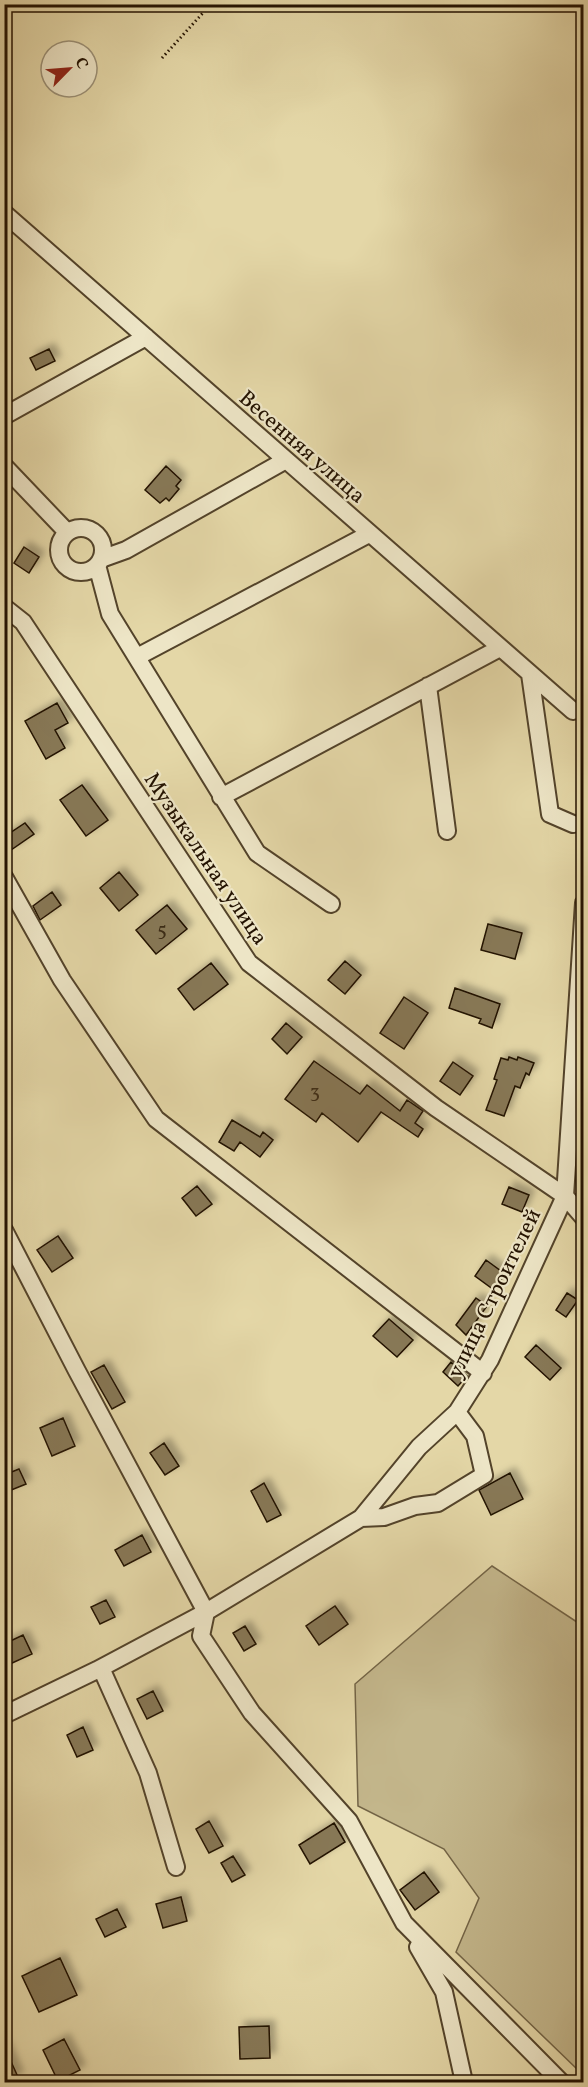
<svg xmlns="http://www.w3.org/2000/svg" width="588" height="2087" font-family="Vollkorn,serif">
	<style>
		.green { fill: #c3b68b; stroke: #736446; stroke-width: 1.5 }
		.building { fill: #877857; stroke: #231201; stroke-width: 1.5; filter: url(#shadow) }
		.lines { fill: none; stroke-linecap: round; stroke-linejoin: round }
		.minor-casing { stroke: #53432a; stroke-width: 20 }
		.path { stroke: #231201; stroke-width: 3; stroke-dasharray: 1.5 3; stroke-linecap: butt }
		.minor { stroke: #ede5c6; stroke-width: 16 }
		.labels { text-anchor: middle; stroke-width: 4.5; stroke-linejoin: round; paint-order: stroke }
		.number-label { font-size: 20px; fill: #3c2c16 }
		.street-label { font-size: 22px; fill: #231201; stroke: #ede5c6 }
	</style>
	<defs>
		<filter id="shadow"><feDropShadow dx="5.5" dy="-5.5" stdDeviation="3" flood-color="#0004"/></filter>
	</defs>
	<rect width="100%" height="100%" fill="#e4d7a7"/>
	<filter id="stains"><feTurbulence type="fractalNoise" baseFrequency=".00333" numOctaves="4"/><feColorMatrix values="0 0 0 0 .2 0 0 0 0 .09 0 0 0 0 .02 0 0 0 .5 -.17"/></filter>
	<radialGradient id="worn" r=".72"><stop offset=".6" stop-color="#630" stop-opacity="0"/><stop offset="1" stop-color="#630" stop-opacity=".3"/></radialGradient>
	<!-- green -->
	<path class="green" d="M492,1566L583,1626V2070H578L456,1952L479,1898L444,1849L358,1806L355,1684Z"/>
	<!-- building -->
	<path class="building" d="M49,349L55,361L36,370L30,358Z
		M166,466L181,480L176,486L179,489L169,501L166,498L160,503L145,490Z
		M24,547L39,557L29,573L14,563Z
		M57,703L68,723L55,730L65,748L46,759L25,721Z
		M82,785L108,820L86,836L60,800Z
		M25,823L34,834L11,850L4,841V837Z
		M119,872L138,895L119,911L100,888Z
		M52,892L61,905L40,920L33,906Z
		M167,905L187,929L156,954L136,930Z
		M488,924L522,933L515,959L481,950Z
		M345,961L361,975L345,994L328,980Z
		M211,963L228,984L194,1010L178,989Z
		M455,988L500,1004L492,1028L479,1023L481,1019L449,1008Z
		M404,997L428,1013L404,1049L380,1033Z
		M286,1023L302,1037L287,1054L272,1039Z
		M509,1057L517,1060L518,1057L534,1063L529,1075L526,1073L520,1088L515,1086L504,1116L486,1110L497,1080L494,1079L501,1058L508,1060Z
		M314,1061L360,1094L367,1085L400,1111L407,1100L423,1111L415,1123L423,1129L418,1137L381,1112L358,1142L322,1113L316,1122L285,1099Z
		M453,1062L473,1076L460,1095L440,1081Z
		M232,1120L260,1137L263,1132L273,1140L260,1157L240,1142L234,1151L219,1142Z
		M197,1186L212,1204L196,1216L182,1198Z
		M509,1187L529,1195L522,1212L502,1204Z
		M58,1236L73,1258L52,1272L37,1250Z
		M486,1260L505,1274L494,1290L475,1276Z
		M567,1293L578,1300L566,1317L556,1310Z
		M476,1298L487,1306L466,1335L456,1325Z
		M389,1319L413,1340L397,1357L373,1336Z
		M536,1345L561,1368L550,1380L525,1357Z
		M451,1362L467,1376L458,1386L443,1372Z
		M104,1365L125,1402L112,1409L91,1372Z
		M63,1418L75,1446L52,1456L40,1428Z
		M164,1443L179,1466L165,1475L150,1453Z
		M19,1469L26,1484L4,1493V1475Z
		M510,1473L523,1499L491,1515L479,1490Z
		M264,1483L281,1515L267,1522L251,1491Z
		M142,1535L151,1552L124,1566L115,1550Z
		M106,1600L115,1617L100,1624L91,1607Z
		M335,1606L348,1624L319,1645L306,1626Z
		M245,1626L256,1644L244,1651L233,1633Z
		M23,1635L32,1654L10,1664L4,1652V1644Z
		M153,1691L163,1711L147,1719L137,1699Z
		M83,1727L93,1750L77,1757L67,1735Z
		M209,1821L223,1846L209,1853L196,1829Z
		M334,1823L345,1842L310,1864L299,1845Z
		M233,1856L245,1875L232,1882L221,1863Z
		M424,1872L439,1892L415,1910L400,1890Z
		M181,1897L187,1921L163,1928L156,1904Z
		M117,1909L126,1927L105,1937L96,1919Z
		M60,1958L77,1995L39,2012L22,1976Z
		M269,2026L270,2058L240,2059L239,2027Z
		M64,2039L80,2070L58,2081L43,2050Z
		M4,2046L18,2077L6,2082H4Z"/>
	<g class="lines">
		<!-- minor casing -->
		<g class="minor-casing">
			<path id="minor" d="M4,213L573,711
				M4,416L146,337
				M4,466L67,532
				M59 550a22 22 0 1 1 44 0a22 22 0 1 1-44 0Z
				M101,559L126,550L286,460
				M97,565L110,614L257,853L331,904
				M4,607L23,622L249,963L436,1108L565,1196L584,1218
				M137,657L369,534
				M530,674L550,814L573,824
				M428,686L447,831
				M221,797L500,648
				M4,877L62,980L156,1119L483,1373
				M4,1230L77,1371L206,1612L201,1636L252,1713L349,1821L404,1923L561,2082
				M361,1518L384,1517L415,1506L438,1503L484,1475L475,1436L457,1412
				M101,1668L148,1773L176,1867
				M4,1715L97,1670L206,1612L361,1518L419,1447L457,1412L490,1360L565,1196L584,903
				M418,1947L444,1992L464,2082"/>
		</g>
		<!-- path -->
		<path class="path" d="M162,58L211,4"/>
		<!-- minor -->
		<use href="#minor" class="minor"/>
	</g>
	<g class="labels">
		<!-- number labels -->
		<g class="number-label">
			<text x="162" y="936">5</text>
			<text x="315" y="1098">3</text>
		</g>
		<!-- street labels -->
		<g class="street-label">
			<text transform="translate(303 446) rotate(41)" y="8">Весенняя улица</text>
			<text transform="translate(207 858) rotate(56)" y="8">Музыкальная улица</text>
			<text transform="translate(493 1293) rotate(-64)" y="8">улица Строителей</text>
		</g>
	</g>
	<!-- margin -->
	<rect width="588" height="2087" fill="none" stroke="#e4d7a7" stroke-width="24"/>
	<rect x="6" y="6" width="576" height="2075" fill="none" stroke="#231201" stroke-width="3"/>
	<rect x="12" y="12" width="564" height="2063" fill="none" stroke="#231201" stroke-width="1.5"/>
	<!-- north arrow -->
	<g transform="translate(69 69) rotate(65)"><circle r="28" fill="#ede5c6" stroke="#9c9177" stroke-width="1.5"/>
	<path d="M0-4.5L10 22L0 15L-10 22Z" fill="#8f2418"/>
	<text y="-9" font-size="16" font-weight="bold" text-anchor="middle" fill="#231201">С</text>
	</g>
	<rect width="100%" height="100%" filter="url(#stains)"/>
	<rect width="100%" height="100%" fill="url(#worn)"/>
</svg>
